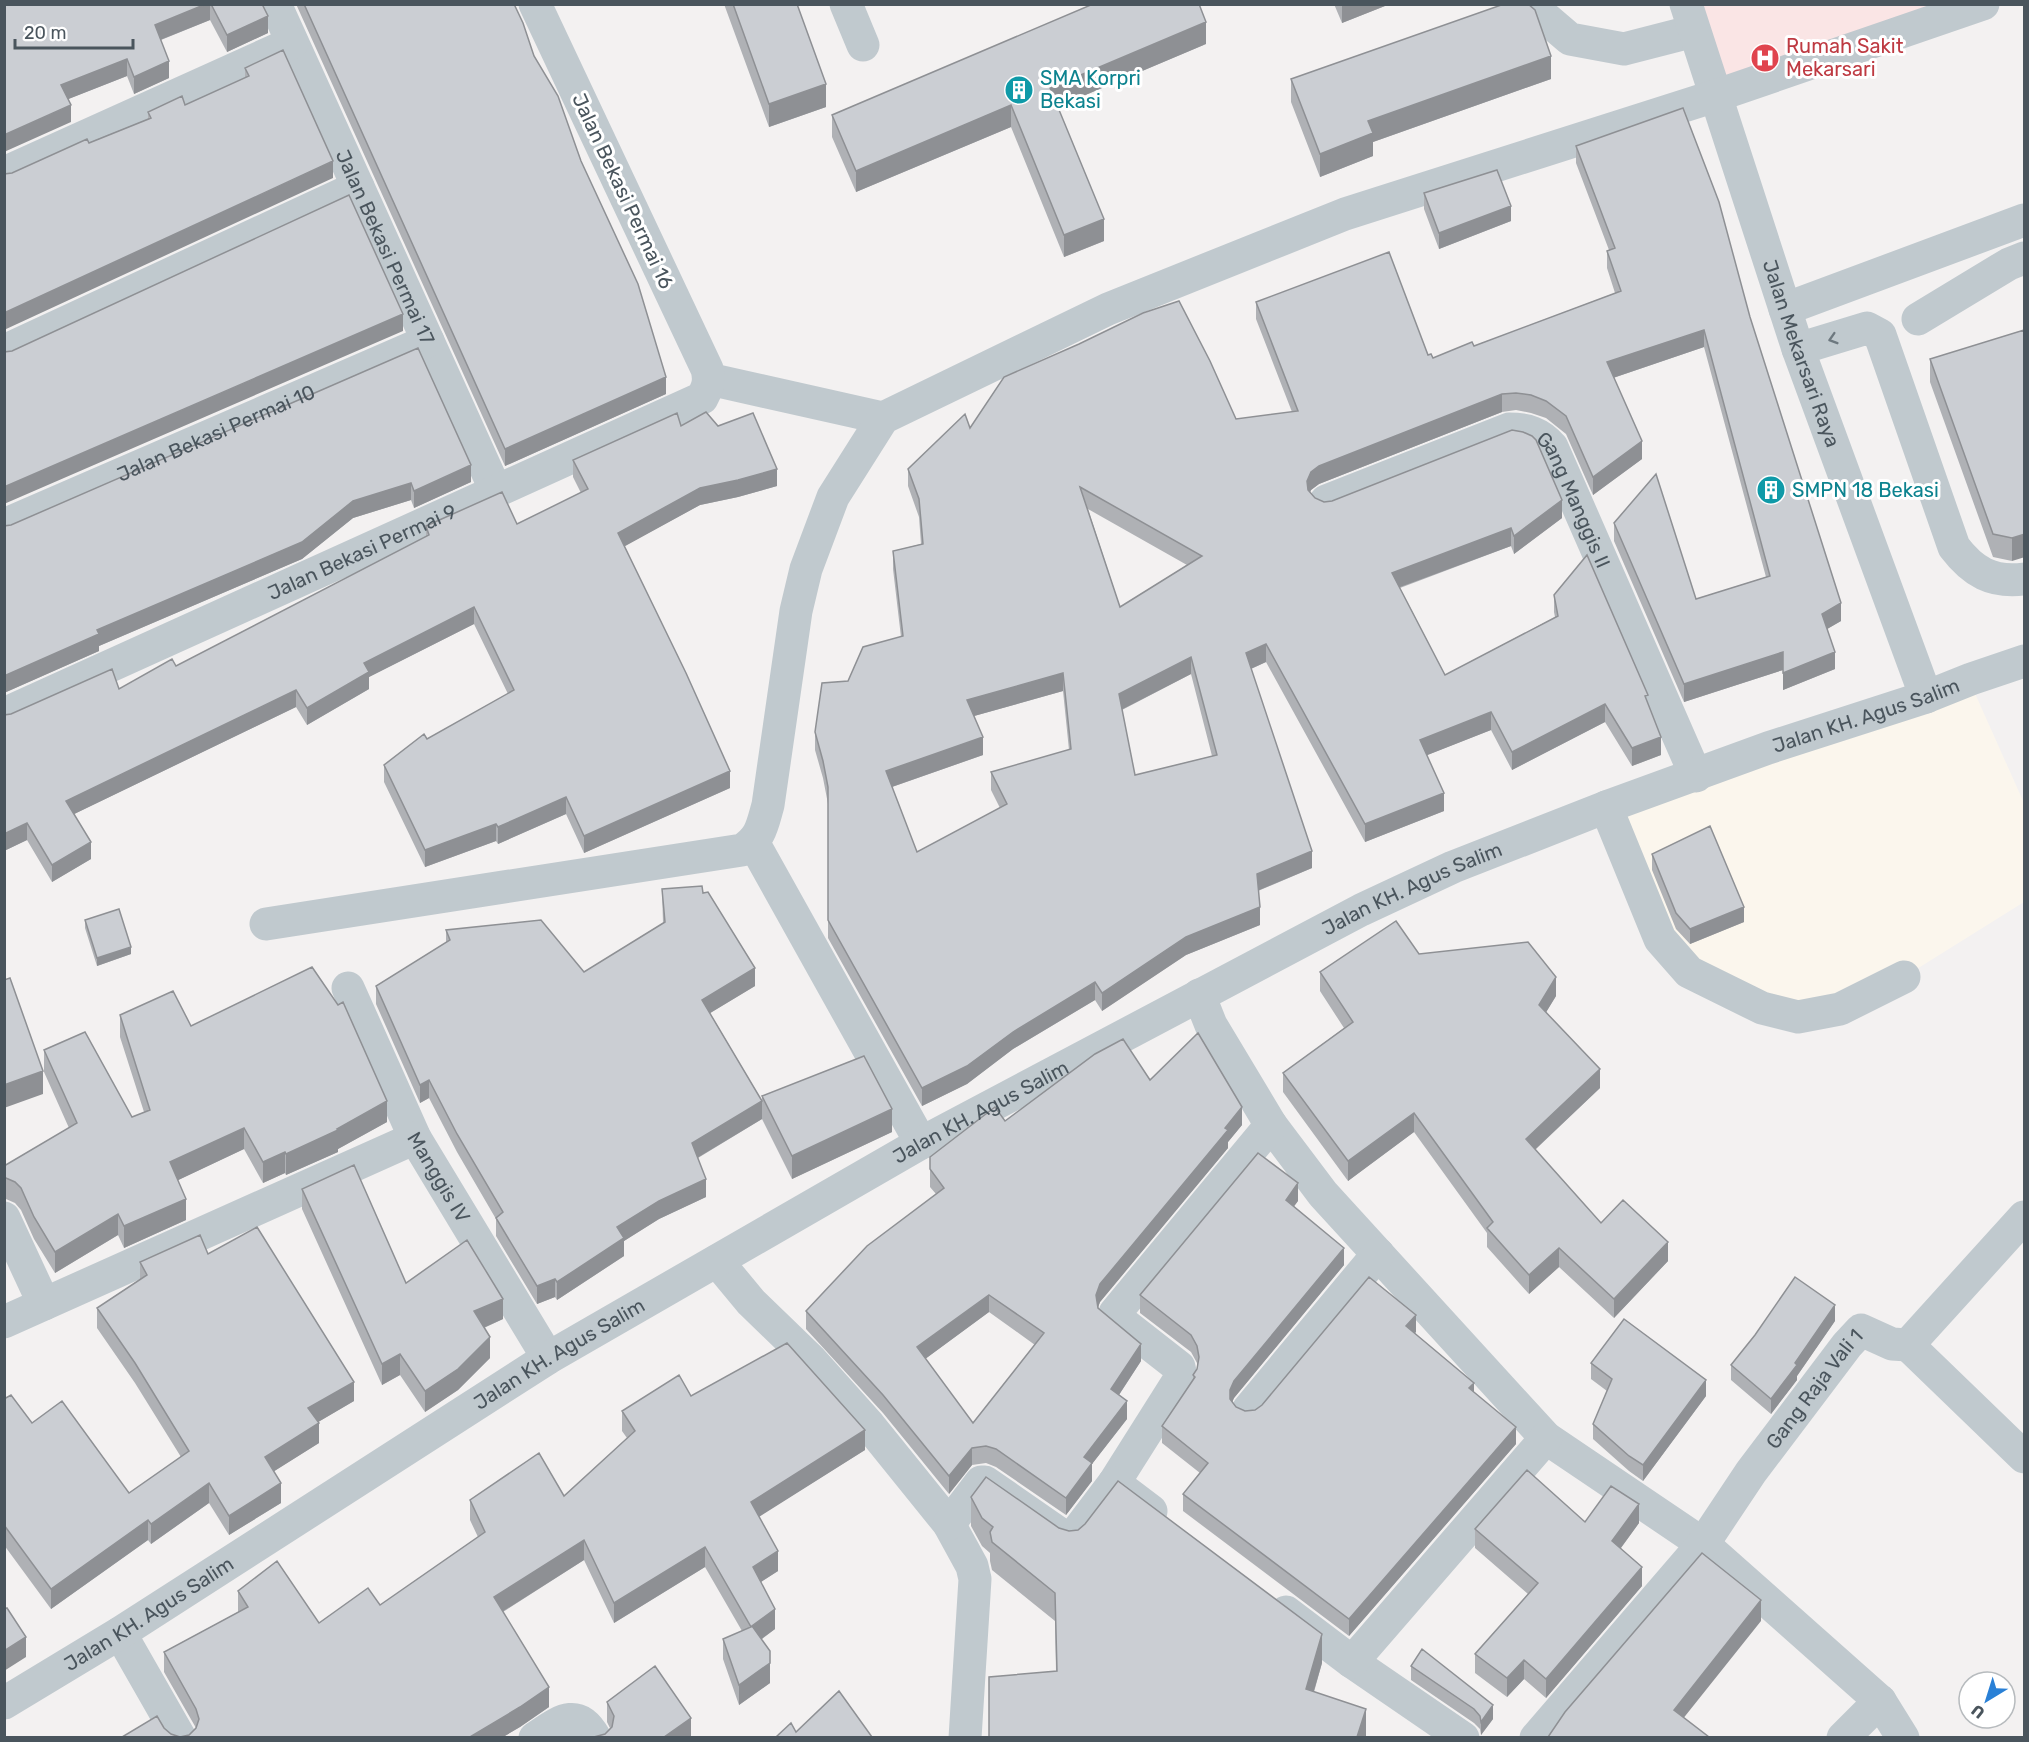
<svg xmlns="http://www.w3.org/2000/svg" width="2029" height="1742" font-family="Rubik,sans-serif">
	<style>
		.commercial { fill: #fbf6ed }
		.medical { fill: #fae5e5 }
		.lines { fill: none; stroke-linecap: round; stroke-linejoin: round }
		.minor { stroke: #c0c9ce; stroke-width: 33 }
		.wall { fill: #afb1b5; fill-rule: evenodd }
		.shaded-wall { fill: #8e9094 }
		.building { fill: #cbced3; stroke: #8e9094; stroke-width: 1.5; fill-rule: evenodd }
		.oneway { stroke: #6d787f }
		.labels { text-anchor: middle; stroke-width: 6; stroke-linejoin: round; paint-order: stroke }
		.health-label { font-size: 20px; fill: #be3a42; stroke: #fff; text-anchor: start }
		.culture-label { font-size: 20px; fill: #0d838f; stroke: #fff; text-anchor: start }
		.street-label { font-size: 20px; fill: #4a555d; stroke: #fff }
	</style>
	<rect width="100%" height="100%" fill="#f3f1f1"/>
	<!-- commercial -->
	<path class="commercial" d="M1973,689L2024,803V902L1904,977L1798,1017L1689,972L1606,807Z"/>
	<!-- medical -->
	<path class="medical" d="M1686,4L1983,5L1715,96Z"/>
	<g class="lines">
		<!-- minor -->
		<g class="minor">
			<path id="s1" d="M275,4L496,491"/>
			<path d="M846,4L863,45"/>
			<path d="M1529,4L1570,39L1624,49L1694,31"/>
			<path id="s2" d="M1686,4L1798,349L1926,697"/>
			<path d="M4,173L292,43"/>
			<path d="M1785,309L2024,220"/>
			<path d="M1918,319L2009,264L2024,258"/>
			<path d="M1798,349L1867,328L1880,335L1954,547C1973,572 1992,583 2024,579"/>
			<path d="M4,351L358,187"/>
			<path d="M709,379L883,418"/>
			<path id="s3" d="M1326,501L1509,429C1527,429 1540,433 1552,447L1696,776"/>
			<path id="s4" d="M4,525L428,341"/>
			<path id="s5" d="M4,714L702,398C708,387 710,381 707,369L535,4"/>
			<path d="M1606,807L1660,939L1689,972L1762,1008L1798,1017L1840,1009L1904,977"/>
			<path d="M753,842L921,1143"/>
			<path d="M266,924L742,850C761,838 762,826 768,805L796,611L806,569L833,497L883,418L1108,309L1345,214L1715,96L1983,4"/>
			<path id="s6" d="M348,988L415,1138L548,1358"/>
			<path d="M1199,995L1211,1025L1271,1125L1323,1194L1546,1438L1703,1544L1880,1701L1903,1738"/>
			<path d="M4,1218L44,1304"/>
			<path d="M717,1261L751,1302L810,1359L869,1425L949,1524L972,1566L975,1579L965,1738"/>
			<path d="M4,1322L415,1138"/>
			<path d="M1908,1345L2024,1457"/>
			<path d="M1248,1410L1378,1254"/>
			<path d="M1151,1511L1114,1483L1181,1377L1179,1367L1115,1317V1313L1271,1125"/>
			<path d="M949,1524L981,1482H985L1070,1541L1114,1483"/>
			<path d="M1286,1612L1352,1662L1463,1738"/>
			<path d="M120,1633L180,1738"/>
			<path d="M1352,1662L1546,1438"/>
			<path id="s7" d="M4,1703L120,1633L548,1358L921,1143L1361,910L1453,867L1606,807L1768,748L1926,697L1971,679L2024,661"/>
			<path d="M535,1738C558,1723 577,1705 595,1738"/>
			<path id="s8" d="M1536,1738L1703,1544L1751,1472L1847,1345L1861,1330L1892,1344L1908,1345L2024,1217"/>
			<path d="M1843,1738L1880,1701"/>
		</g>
	</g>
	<!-- wall -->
	<path class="wall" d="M4,4H262L268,33L227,52L210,20L161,40L169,78L134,94L127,76L68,99L71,122Z
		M296,4H514L534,56L581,161L666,394L505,466Z
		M724,4H797L826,107L769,127Z
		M1334,4H1390L1342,23Z
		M1206,44L1057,107L1104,241L1064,257L1011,127L856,192L832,137V115Z
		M245,68L333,178L12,173L148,119V112L185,105L245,78Z
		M1291,79H1551L1373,142V156L1320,177L1291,102Z
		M1576,146L1750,317L1841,621L1827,629L1835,669L1783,690V670L1684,702L1614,541V523L1696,599L1766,577L1704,347L1613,378L1642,459L1593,495L1566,434L1546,418L1531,413L1516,410L1502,412L1319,484L1311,490L1310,492L1315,498L1324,502L1562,518L1514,554L1511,546L1400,588L1445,675L1555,617L1554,612V595L1648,704L1661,755L1632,766L1605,722L1512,770L1491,730L1427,755L1444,811L1365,842L1266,662L1251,669L1312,868L1258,891L1260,925L1186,955L1102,1011L1095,1000L1013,1049L967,1084L922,1106L828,938V804L823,778L815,750V732L848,681L901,637L893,569V551L921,544L919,517L908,486V469L970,428L1236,419L1292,412L1256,319V302L1428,355L1433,358L1474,346L1615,293L1607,268V251L1609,250L1576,163ZM1088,509L1187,565L1120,607ZM1191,674L1212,756L1135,775L1122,710ZM1063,691L1069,750L991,772V790L1000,808L917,852L892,787L983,755L974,716Z
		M1424,193L1511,221L1439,249L1424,209Z
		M2024,330L2012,561L1993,557L1930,382V359Z
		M418,348L471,482L414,508L411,500L353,518L302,559L99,646V651L4,693V526L11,525Z
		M681,426H718L777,486L738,497L700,505L624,546L730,788L584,853L566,814L498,844L496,841L425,867L384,782V765L427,739L508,694L474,624L369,677V689L307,725L296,707L74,814L91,859L52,882L27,840L4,851V715L119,689L176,666L426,537V526L517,524L581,493L573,477V460Z
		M1652,854L1744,922L1690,944L1676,929L1652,870Z
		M662,889L703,893L755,986L710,1013L762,1101V1096L892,1132L792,1179L762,1119L698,1158L706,1197L659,1219L624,1241V1256L557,1300L555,1297L537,1304L496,1236V1219L457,1152L429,1098L420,1103L376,1004V986L446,943V930L584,972L663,923Z
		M85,920L131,954L97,966L85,928Z
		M1419,954L1556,996L1546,1012L1600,1088L1535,1150L1601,1223L1668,1261L1614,1318L1559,1267L1529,1294L1487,1247V1233L1414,1132L1348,1181L1283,1092V1073L1344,1028L1320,991V972Z
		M120,1015L191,1026L387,1122L338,1149V1152L286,1175L285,1173L263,1183L244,1149L178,1180L186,1220L124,1248L118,1235L55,1273L34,1239L21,1210L15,1203L6,1199L4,1200V1166L69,1128L44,1072V1050L132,1117L144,1112L120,1037Z
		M1150,1080L1242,1125L1228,1142V1148L1100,1302L1098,1307L1141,1361L1119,1395L1127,1419L1092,1464V1481L1066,1515L996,1467L986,1463L972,1465L949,1494L883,1413L806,1329V1311L936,1194L930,1187V1157L1005,1121ZM989,1312L1035,1345L973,1423L925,1359Z
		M302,1189L406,1283L503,1319L484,1328L490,1358L458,1390L425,1412L400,1375L382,1385L302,1209Z
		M1298,1201L1294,1206L1344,1265L1234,1398L1232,1402L1236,1407L1245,1411L1255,1410L1416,1332L1415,1333L1474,1392L1516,1444L1349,1636L1183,1511V1494L1200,1473L1162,1443V1426L1193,1379V1375L1197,1369V1363L1191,1352L1140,1313V1295Z
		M208,1254L354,1401L318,1422L319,1443L274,1471L281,1503L229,1535L209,1503L151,1544L148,1540L51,1609L4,1545V1399L32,1423L129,1493L181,1457L135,1383L97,1328V1308L140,1279V1262Z
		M1835,1321L1797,1376V1380L1771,1414L1731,1380V1365Z
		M1591,1363L1706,1396L1643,1481L1629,1471L1593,1439V1424L1607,1391L1591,1379Z
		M691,1396L865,1450L759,1516L778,1571L761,1582L775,1629L762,1639L770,1683L739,1705L723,1659V1639L742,1631L705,1567L614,1623L584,1560L503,1612L549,1707L520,1727L503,1737H122L164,1728L171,1734L180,1737L189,1735L196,1728L164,1672V1652L238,1612V1591L319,1623L380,1605L478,1537L470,1520V1500L564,1496L627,1438L622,1431V1411Z
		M971,1497L1059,1528L1322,1663L1314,1692L1366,1737L1056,1671L1055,1621L992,1570L990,1561V1553L982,1546L971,1526Z
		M1585,1522L1639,1523L1621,1548L1642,1586L1546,1698L1524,1679L1507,1697L1475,1673V1654L1528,1594L1475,1548V1529Z
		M1411,1666L1493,1719L1481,1735L1480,1729L1474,1723L1411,1680Z
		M607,1702L691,1737L605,1734L610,1728L607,1722Z"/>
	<!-- shaded-wall -->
	<path class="shaded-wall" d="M206,4H210V20L155,42V25Z
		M1342,4H1390L1342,23Z
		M268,16V33L227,52V35Z
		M1206,22V44L1050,110V88Z
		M1551,56V79L1373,142V156L1320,177V154L1368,121Z
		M127,59V76L61,102V85Z
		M169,61V78L134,94V77Z
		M826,84V107L769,127V104Z
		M71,105V122L4,152V135Z
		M1011,105V127L856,192V171Z
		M333,161V178L4,330V313Z
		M1511,206V221L1439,249V233Z
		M1104,219V241L1064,257V235Z
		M403,314V331L4,504V487Z
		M1704,330V347L1607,380V362Z
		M666,377V394L505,466V449Z
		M1502,394V412L1319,484L1311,490L1307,499V481L1311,472L1319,466Z
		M1642,441V459L1593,495V477Z
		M471,465V482L414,508V491Z
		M777,469V486L738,497L700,505L618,550V533L700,488Z
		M411,483V500L353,518L302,559L99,646V651L4,693V676L353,501Z
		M1562,500V518L1514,554V536Z
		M1511,528V546L1392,590V573Z
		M2025,534V557L2012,561V538Z
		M1841,603V621L1822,632V614Z
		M474,607V624L369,677V689L307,725V708L364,663Z
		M1266,644V662L1246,671V653Z
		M1783,652V670L1684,702V684Z
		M1835,652V669L1783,690V673Z
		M1191,657V674L1119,711V694Z
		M1063,673V691L967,718V700Z
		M296,690V707L66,818V801Z
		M1605,704V722L1512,770V752Z
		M1491,712V730L1420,758V740Z
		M983,737V755L886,789V771Z
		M1661,737V755L1632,766V748Z
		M730,771V788L584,853V836Z
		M1444,793V811L1365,842V824Z
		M566,797V814L498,844V827Z
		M27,823V840L4,851V834Z
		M496,824V841L425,867V850Z
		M91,842V859L52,882V865Z
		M1312,851V868L1257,891V874Z
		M1260,907V925L1186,955L1102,1011V993L1186,937Z
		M1744,907V922L1690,944V929Z
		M131,947V954L97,966V958Z
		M755,968V986L702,1018V1000Z
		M1556,977V996L1539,1024V1005Z
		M1095,982V1000L1013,1049L967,1084L922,1106V1088Z
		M1600,1069V1088L1526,1158V1139Z
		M43,1071V1094L4,1108V1085Z
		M429,1080V1098L420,1103V1085Z
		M387,1101V1122L338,1149V1152L286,1175V1154L337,1129Z
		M762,1101V1119L692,1161V1143Z
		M1242,1107V1125L1228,1142V1148L1100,1302L1096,1313V1295L1100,1284Z
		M892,1109V1132L792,1179V1156Z
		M1414,1113V1132L1348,1181V1161Z
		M244,1128V1149L170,1184V1162Z
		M285,1152V1173L263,1183V1162Z
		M706,1179V1197L659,1219L624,1241V1256L557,1300V1282L617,1227L659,1201Z
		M1298,1183V1201L1286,1217V1200Z
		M186,1199V1220L124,1248V1226Z
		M118,1214V1235L55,1273V1252Z
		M1668,1242V1261L1614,1318V1299Z
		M1344,1248V1265L1234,1398L1230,1407V1390L1234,1381Z
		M1559,1248V1267L1529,1294V1275Z
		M555,1279V1297L537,1304V1286Z
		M989,1295V1312L917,1365V1347Z
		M503,1299V1319L474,1332V1311Z
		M1835,1305V1321L1797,1376V1380L1771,1414V1399Z
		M1416,1315V1332L1406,1343V1326Z
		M490,1337V1358L458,1390L425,1412V1391Z
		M1141,1344V1361L1111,1407V1389Z
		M400,1354V1375L382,1385V1364Z
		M1706,1380V1396L1643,1481V1465Z
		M354,1382V1401L308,1428V1408Z
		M1474,1383V1400L1469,1388Z
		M1127,1401V1419L1092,1464V1481L1066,1515V1498L1084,1457Z
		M319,1423V1443L265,1477V1457Z
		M1516,1427V1444L1349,1636V1619Z
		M865,1430V1450L751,1522V1502Z
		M972,1448V1465L949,1494V1476Z
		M209,1483V1503L151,1544V1524Z
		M281,1483V1503L229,1535V1516Z
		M1639,1504V1523L1612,1560V1541Z
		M148,1520V1540L51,1609V1589Z
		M584,1540V1560L494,1617V1597Z
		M705,1547V1567L614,1623V1603Z
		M778,1551V1571L753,1587V1567Z
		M1642,1567V1586L1546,1698V1679Z
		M1761,1600V1621L1674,1730V1710Z
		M775,1609V1629L752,1646V1626Z
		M1322,1634V1663L1306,1718V1689Z
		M26,1637V1657L4,1671V1651Z
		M1524,1660V1679L1507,1697V1678Z
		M770,1663V1683L739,1705V1685Z
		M549,1687V1707L520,1727L503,1737H470Z
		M1493,1705V1719L1481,1735V1722Z
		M1366,1709V1737H1357Z
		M691,1718V1737H664Z"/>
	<!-- building -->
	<path class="building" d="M4,4H206L155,25L169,61L134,77L127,59L61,85L71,105L4,135Z
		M211,4H262L268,16L227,35Z
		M304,4H514L523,23L534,56L558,96L581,161L638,284L666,377L505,449Z
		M733,4H797L826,84L769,104Z
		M1093,4H1199L1206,22L1050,88L1104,219L1064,235L1011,105L856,171L832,115Z
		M1504,4H1528L1535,10L1551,56L1368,121L1373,133L1320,154L1291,79Z
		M283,50L333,161L4,313V174L12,173L87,139L89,143L151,118L148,112L182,96L185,105L249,76L245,68Z
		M1683,108L1719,202L1750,317L1841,603L1822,614L1835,652L1783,673V652L1684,684L1614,523L1656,474L1696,599L1770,576L1704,330L1607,362L1642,441L1593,477L1566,416L1546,401L1531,395L1516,393L1502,394L1319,466L1311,472L1307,481L1308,490L1315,498L1324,502L1332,501L1512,430L1523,432L1532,436L1536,440L1562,500L1514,536L1511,528L1392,573L1445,675L1558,616L1554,595L1587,555L1648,695L1645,696L1661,737L1632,748L1605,704L1512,752L1491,712L1420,740L1444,793L1365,824L1266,644L1246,653L1312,851L1257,874L1260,907L1186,937L1102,993L1095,982L1013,1032L967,1066L922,1088L828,920V787L823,761L815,732L822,683L848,681L863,647L903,636L893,551L923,544L919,499L908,469L965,414L970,428L1004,377L1079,344L1143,313L1179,301L1210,361L1236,419L1298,411L1256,302L1389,252L1428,355L1431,354L1433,358L1472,342L1474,346L1621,291L1607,251L1615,248L1576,146ZM1080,487L1202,556L1120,607ZM1191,657L1217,755L1135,775L1119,694ZM1063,673L1071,749L991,772L1007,804L917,852L886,771L983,737L967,700Z
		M1497,170L1511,206L1439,233L1424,193Z
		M349,195L403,314L4,487V352L12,351Z
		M2024,330L2025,534L2012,538L1993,534L1930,359Z
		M418,348L471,465L414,491L411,483L353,501L302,542L97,630L99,634L4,676V526L11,525Z
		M706,412L718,426L753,413L777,469L738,480L700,488L618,533L686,673L730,771L584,836L566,797L498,827L496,824L425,850L384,765L424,734L427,739L514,690L474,607L364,663L369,672L307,708L296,690L66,801L91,842L52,865L27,823L4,834V715L11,714L112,669L119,689L172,659L176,666L429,535L426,526L502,492L517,524L588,489L573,460L677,413L681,426Z
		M1710,826L1744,907L1690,929L1676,913L1652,854Z
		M702,886L703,893L708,892L755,968L702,1000L762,1101L692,1143L706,1179L659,1201L617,1227L624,1238L557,1282L555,1279L537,1286L496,1218L503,1212L457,1134L429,1080L420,1085L376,986L450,940L446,930L541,920L584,972L665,922L662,889Z
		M119,909L131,947L97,958L85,920Z
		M1396,921L1419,954L1528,942L1556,977L1539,1005L1600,1069L1526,1139L1601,1223L1623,1200L1668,1242L1614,1299L1559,1248L1529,1275L1487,1228L1493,1222L1414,1113L1348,1161L1283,1073L1353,1022L1320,972Z
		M312,967L338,1005L343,1002L387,1101L337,1129L338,1130L286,1154L285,1152L263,1162L244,1128L170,1162L186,1199L124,1226L118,1214L55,1252L34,1217L21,1188L15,1182L6,1178H4V1166L77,1123L44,1050L85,1032L132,1117L150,1110L120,1015L173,991L191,1026Z
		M10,978L43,1071L4,1085V980Z
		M1198,1033L1242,1107L1225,1128L1228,1130L1100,1284L1096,1295L1098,1308L1141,1344L1111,1389L1127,1401L1084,1457L1092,1463L1066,1498L996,1449L986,1446L972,1448L949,1476L883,1395L806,1311L867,1246L944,1188L930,1169V1157L995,1107L1005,1121L1095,1054L1123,1039L1150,1080ZM989,1295L1044,1333L973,1423L917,1347Z
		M864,1056L892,1109L792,1156L762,1096Z
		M1258,1153L1298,1183L1286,1200L1344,1248L1234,1381L1230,1390V1399L1236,1407L1245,1411L1255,1410L1262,1405L1369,1277L1416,1315L1406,1326L1474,1383L1469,1388L1516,1427L1349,1619L1183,1494L1208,1463L1162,1426L1195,1377L1193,1375L1197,1369L1199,1357L1197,1346L1191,1335L1140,1295Z
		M354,1165L406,1283L467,1240L503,1299L474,1311L490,1337L458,1369L425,1391L400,1354L382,1364L302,1189Z
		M257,1227L354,1382L308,1408L319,1423L265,1457L281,1483L229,1516L209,1483L151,1524L148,1520L51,1589L4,1525V1399L11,1395L32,1423L62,1401L129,1493L189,1451L135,1363L97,1308L147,1275L140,1262L200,1235L208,1254Z
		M1795,1277L1835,1305L1795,1363L1797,1365L1771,1399L1731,1365L1755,1335Z
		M1624,1319L1706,1380L1643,1465L1629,1456L1593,1424L1612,1379L1591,1363Z
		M787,1343L865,1430L751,1502L778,1551L753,1567L775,1609L752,1626L770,1651V1663L739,1685L723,1639L751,1627L705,1547L614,1603L584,1540L494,1597L549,1687L520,1707L470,1737H122L157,1716L164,1728L171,1734L180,1737L189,1735L196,1728L199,1719L196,1709L164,1652L248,1607L238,1591L277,1561L319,1623L368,1588L380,1605L485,1532L470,1500L539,1453L564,1496L635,1431L622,1411L679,1375L691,1396Z
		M1527,1470L1585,1522L1611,1486L1639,1504L1612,1541L1642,1567L1546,1679L1524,1660L1507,1678L1475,1654L1538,1583L1475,1529Z
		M986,1477L1059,1528L1069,1531L1078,1530L1085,1524L1118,1481L1322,1634L1306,1689L1366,1709L1357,1737H989V1677L1057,1671L1055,1593L992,1542L990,1532L993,1527L982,1518L971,1497Z
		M1702,1553L1761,1600L1674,1710L1709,1737H1548L1565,1712Z
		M7,1608L26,1637L4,1651V1609Z
		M1422,1649L1493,1705L1481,1722L1480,1716L1474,1709L1411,1666Z
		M655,1666L691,1718L664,1737H594L605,1734L612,1727L614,1716L607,1702Z
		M839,1691L872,1737H776L791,1723L796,1732Z"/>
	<!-- one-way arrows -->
	<defs><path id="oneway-chevron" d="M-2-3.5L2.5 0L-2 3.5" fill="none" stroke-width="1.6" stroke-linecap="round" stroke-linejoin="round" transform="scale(1.5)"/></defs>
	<use class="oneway" href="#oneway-chevron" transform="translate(1833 339) rotate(163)"/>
	<!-- icons -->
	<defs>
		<g id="hospital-disc" transform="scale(1.5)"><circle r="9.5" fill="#e0444e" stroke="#fff"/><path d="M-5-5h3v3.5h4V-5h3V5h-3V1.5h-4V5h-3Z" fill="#fff"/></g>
		<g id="building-disc" transform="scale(1.5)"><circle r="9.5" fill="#0f9aa8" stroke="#fff"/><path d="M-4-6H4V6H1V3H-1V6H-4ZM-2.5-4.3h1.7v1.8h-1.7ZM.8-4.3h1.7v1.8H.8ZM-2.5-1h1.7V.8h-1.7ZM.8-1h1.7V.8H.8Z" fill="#fff"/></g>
	</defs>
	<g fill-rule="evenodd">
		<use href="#hospital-disc" x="1765" y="58"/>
		<use href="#building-disc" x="1019" y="90"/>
		<use href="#building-disc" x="1771" y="490"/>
	</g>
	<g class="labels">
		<!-- health labels -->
		<g class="health-label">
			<text x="1786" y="53">Rumah Sakit<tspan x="1786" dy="23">Mekarsari</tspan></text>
		</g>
		<!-- culture labels -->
		<g class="culture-label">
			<text x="1040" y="85">SMA Korpri<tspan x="1040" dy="23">Bekasi</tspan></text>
			<text x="1792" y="497">SMPN 18 Bekasi</text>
		</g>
		<!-- street labels -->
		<g class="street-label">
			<text transform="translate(623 191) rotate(65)" y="7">Jalan Bekasi Permai 16</text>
			<text dy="7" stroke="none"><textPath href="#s1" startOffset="267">Jalan Bekasi Permai 17</textPath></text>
			<text dy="7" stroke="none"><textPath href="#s2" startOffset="368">Jalan Mekarsari Raya</textPath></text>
			<text dy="7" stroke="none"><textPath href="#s4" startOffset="231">Jalan Bekasi Permai 10</textPath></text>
			<text dy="7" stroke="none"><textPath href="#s3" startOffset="302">Gang Manggis II</textPath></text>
			<text dy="7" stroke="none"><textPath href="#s5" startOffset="393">Jalan Bekasi Permai 9</textPath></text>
			<text dy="7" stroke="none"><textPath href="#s7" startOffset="2114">Jalan KH. Agus Salim</textPath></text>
			<text dy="7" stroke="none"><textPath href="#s7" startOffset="1628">Jalan KH. Agus Salim</textPath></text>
			<text dy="7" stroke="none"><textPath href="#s7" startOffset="1142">Jalan KH. Agus Salim</textPath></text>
			<text dy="7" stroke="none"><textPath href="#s6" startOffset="210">Manggis IV</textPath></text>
			<text dy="7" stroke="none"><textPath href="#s7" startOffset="656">Jalan KH. Agus Salim</textPath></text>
			<text dy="7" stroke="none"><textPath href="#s8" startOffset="447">Gang Raja Vali 1</textPath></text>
			<text dy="7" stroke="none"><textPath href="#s7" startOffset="170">Jalan KH. Agus Salim</textPath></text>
		</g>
	</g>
	<!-- border -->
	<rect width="2029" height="1742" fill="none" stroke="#4a555d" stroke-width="12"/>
	<!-- north arrow -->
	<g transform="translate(1987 1700) rotate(218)"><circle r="28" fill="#ffffff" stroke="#b7bbbe" stroke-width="1.5"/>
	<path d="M0-4.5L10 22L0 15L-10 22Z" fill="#2980d6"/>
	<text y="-9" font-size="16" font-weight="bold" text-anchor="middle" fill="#4a555d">U</text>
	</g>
	<!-- scale -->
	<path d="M15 39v9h118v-9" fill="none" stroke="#4a555d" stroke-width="3"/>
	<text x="24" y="39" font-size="18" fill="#4a555d" stroke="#ffffff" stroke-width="4.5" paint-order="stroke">20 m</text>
</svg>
